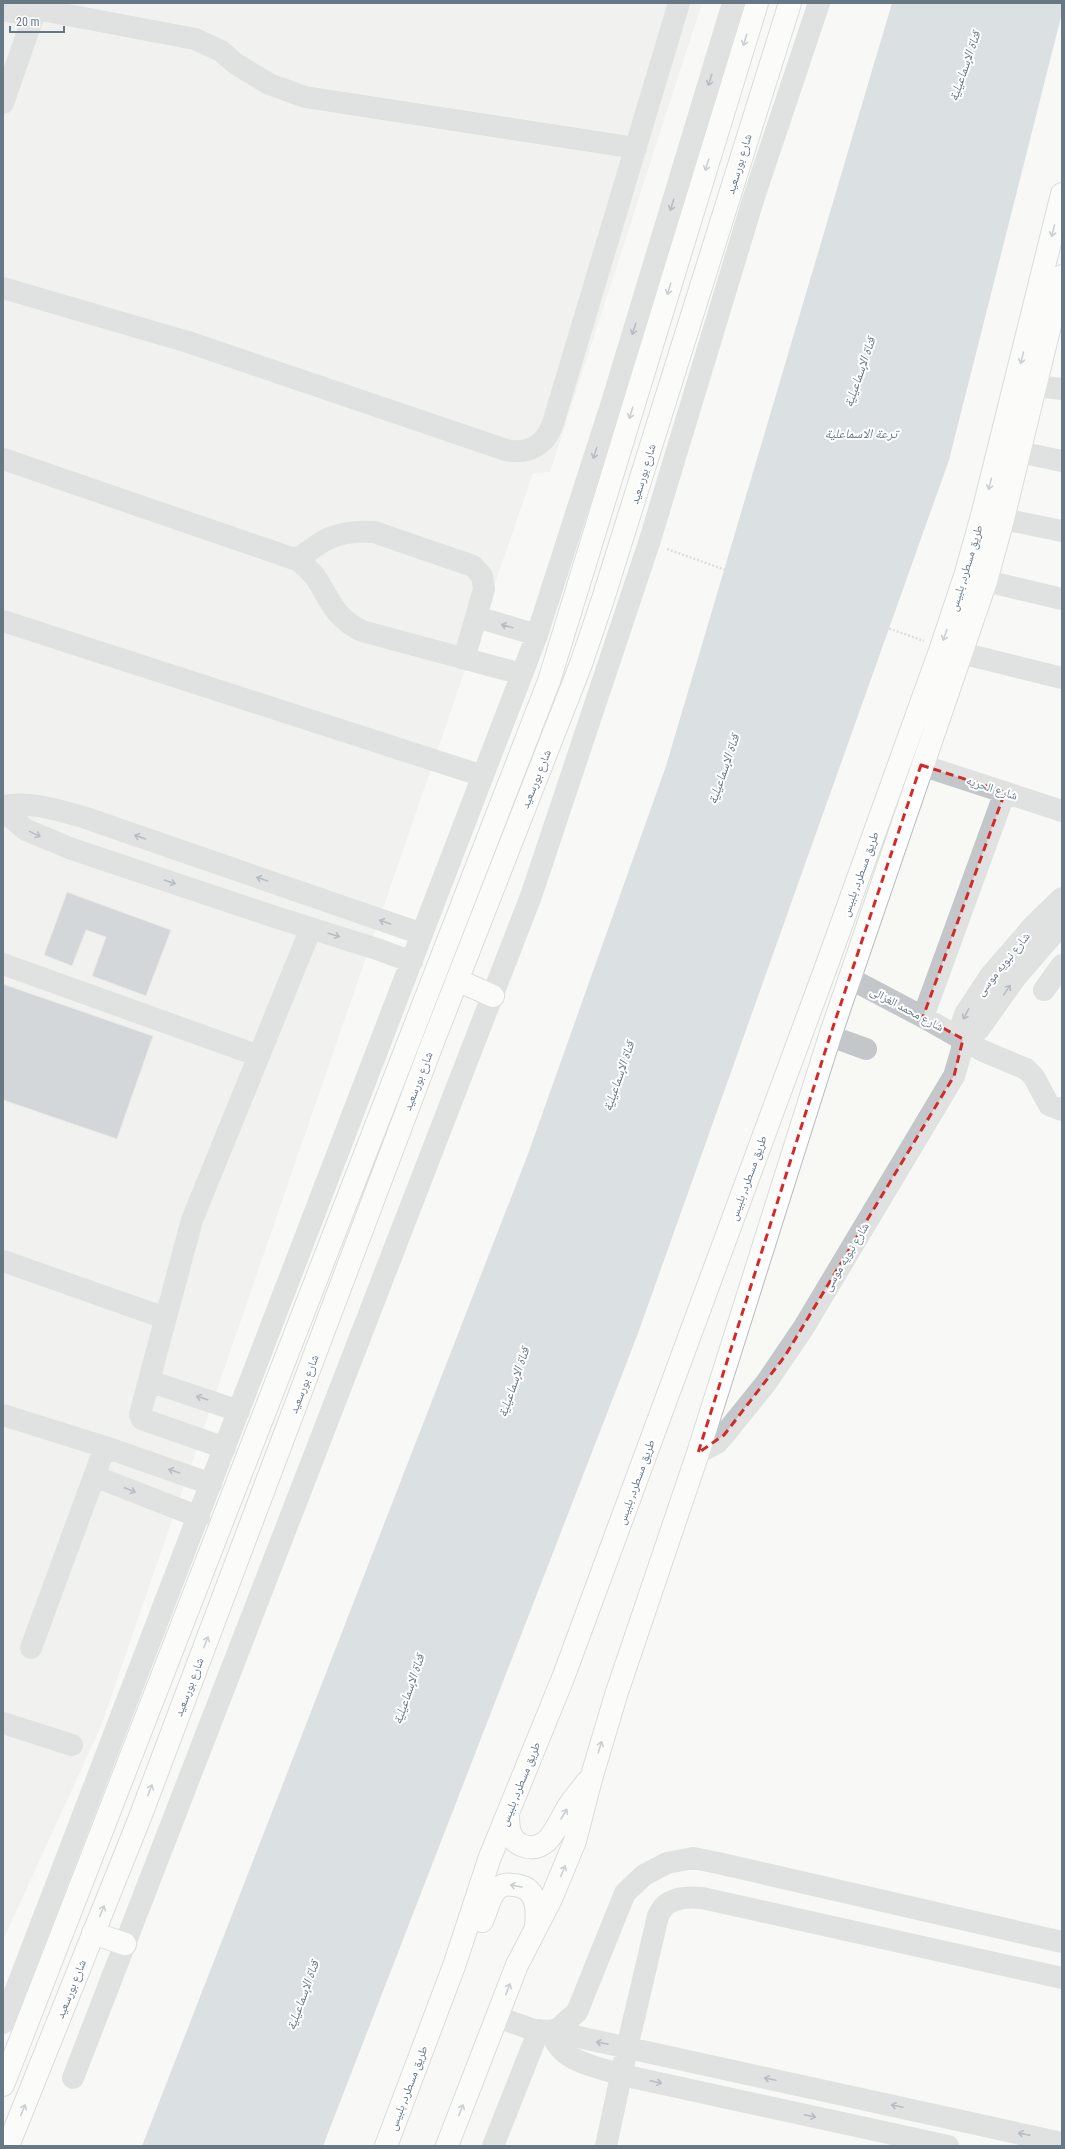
<svg xmlns="http://www.w3.org/2000/svg" width="1065" height="2149" font-family="'Roboto Condensed','Noto Naskh Arabic',sans-serif">
	<style>
		.built { fill: #e8e9e8 }
		.water { fill: #b9c5c9 }
		.building { fill: #a7b0b6; stroke: #d9d9d7 }
		.lines { fill: none; stroke-linecap: round; stroke-linejoin: round }
		.major-casing { stroke: #b6bbbe; stroke-width: 24 }
		.path { stroke: #bdbfc2; stroke-width: 2.5; stroke-dasharray: 2 2; stroke-linecap: butt }
		.minor { stroke: #c3c7ca; stroke-width: 22 }
		.major { stroke: #fff; stroke-width: 22 }
		.oneway { stroke: #94a0aa }
		.oneway2 { stroke: #667886 }
		.marked { fill: none; stroke: #d62828; stroke-width: 3; stroke-dasharray: 8 5; stroke-linejoin: round }
		.labels { text-anchor: middle; stroke-width: 4; stroke-linejoin: round; paint-order: stroke }
		.street-label { font-size: 12px; fill: #667886; stroke: #fff }
		.water-label { font-size: 13px; font-style: italic; fill: #637982; stroke: #fff }
	</style>
	<rect width="100%" height="100%" fill="#f8f8f5"/>
	<!-- built -->
	<path class="built" d="M3,3H702L550,472L533,473L101,1726L3,1940Z"/>
	<!-- water -->
	<path class="water" d="M892,3H1062V13L949,460L637,1336L323,2146H142L528,1154L666,766Z"/>
	<!-- building -->
	<path class="building" d="M67,892L171,930L146,996L92,976L106,937L86,930L72,966L44,955Z
		M3,984L153,1036L117,1139L3,1100Z"/>
	<g class="lines">
		<!-- major casing -->
		<g class="major-casing">
			<path id="major" d="M457,980L493,996
				M508,1815C508,1827 509,1839 521,1845C548,1856 557,1825 568,1807C574,1798 581,1790 587,1782
				M482,1921C487,1911 489,1895 498,1888C502,1885 508,1884 513,1885C537,1886 538,1908 536,1926
				M93,1933L125,1944
				M3,2085L549,681L757,3
				M8,2146L139,1820L431,1047L581,664L603,599L790,3
				M386,2146L454,1966L490,1857L563,1678L825,970L941,648L966,573L983,512L1062,194
				M447,2146L517,1965L551,1899L575,1841L591,1779L616,1695L698,1453L830,1036L986,581L1003,519L1062,276"/>
		</g>
		<!-- path -->
		<path class="path" d="M667,549L924,641"/>
		<!-- minor -->
		<path class="minor" d="M36,9L195,39L221,51L236,64L269,84L305,97L636,148
			M3,10L33,16
			M3,103L38,3
			M3,288L188,342L506,450C528,455 546,445 553,423L679,3
			M1035,386L1062,389
			M1019,452L1062,461
			M3,459L297,560C330,581 322,612 362,631L522,674
			M1003,519L1062,531
			M297,560C325,538 337,530 374,532L473,566L482,576L484,589L464,659
			M986,581L1062,599
			M477,617L537,635
			M3,621L483,776
			M961,653L1062,678
			M921,765L1062,811
			M3,806C30,801 58,810 83,817L422,934
			M3,811L26,830L72,849L272,916L380,950L412,962
			M3,964L259,1056
			M851,979L923,1017L983,1051L1026,1069L1034,1077L1049,1105L1062,1110
			M1044,990L1062,965
			M923,1017L1005,792
			M830,1036L866,1049
			M963,1039L972,1035L979,1029L1016,977L1062,924
			M3,1261L165,1318
			M149,1381L239,1411
			M3,1415L105,1447L211,1484
			M225,1448L142,1419L140,1414L192,1220L311,928
			M698,1453L717,1443L724,1435L766,1383L804,1327L954,1076L962,1049V1023L965,1014L990,976L1034,925L1062,898
			M94,1476L199,1517
			M31,1648L105,1447
			M3,1723L72,1745
			M497,2017L534,2030L551,2031L559,2028L577,2012L625,1893L644,1875L667,1863L693,1858L718,1863L1062,1942
			M3,2023L537,635L613,399L733,3
			M73,2078L531,896L649,543L754,197L819,3
			M493,2146L539,2030
			M606,2146L627,2048L658,1916C665,1898 684,1896 702,1898L1062,1978
			M948,2146L622,2075C595,2066 560,2063 551,2031L1062,2143"/>
		<!-- major -->
		<use href="#major" class="major"/>
	</g>
	<!-- one-way arrows -->
	<defs><path id="oneway-shaft" d="M-6 0H5M1.5-3L5.5 0L1.5 3" fill="none" stroke-width="1.6" stroke-linecap="round" stroke-linejoin="round"/></defs>
	<g class="oneway">
		<use href="#oneway-shaft" transform="translate(745 40) rotate(107)"/>
		<use href="#oneway-shaft" transform="translate(707 165) rotate(107)"/>
		<use href="#oneway-shaft" transform="translate(1053 231) rotate(103)"/>
		<use href="#oneway-shaft" transform="translate(669 289) rotate(107)"/>
		<use href="#oneway-shaft" transform="translate(1022 358) rotate(104)"/>
		<use href="#oneway-shaft" transform="translate(631 413) rotate(107)"/>
		<use href="#oneway-shaft" transform="translate(990 484) rotate(104)"/>
		<use href="#oneway-shaft" transform="translate(945 635) rotate(109)"/>
		<use href="#oneway-shaft" transform="translate(206 1642) rotate(-69)"/>
		<use href="#oneway-shaft" transform="translate(600 1747) rotate(-73)"/>
		<use href="#oneway-shaft" transform="translate(150 1790) rotate(-69)"/>
		<use href="#oneway-shaft" transform="translate(564 1814) rotate(-59)"/>
		<use href="#oneway-shaft" transform="translate(563 1871) rotate(-67)"/>
		<use href="#oneway-shaft" transform="translate(516 1886) rotate(-170)"/>
		<use href="#oneway-shaft" transform="translate(102 1911) rotate(-68)"/>
		<use href="#oneway-shaft" transform="translate(508 1989) rotate(-69)"/>
		<use href="#oneway-shaft" transform="translate(23 2110) rotate(-68)"/>
		<use href="#oneway-shaft" transform="translate(461 2110) rotate(-69)"/>
	</g>
	<g class="oneway2">
		<use href="#oneway-shaft" transform="translate(710 80) rotate(107)"/>
		<use href="#oneway-shaft" transform="translate(672 205) rotate(107)"/>
		<use href="#oneway-shaft" transform="translate(634 329) rotate(107)"/>
		<use href="#oneway-shaft" transform="translate(595 453) rotate(108)"/>
		<use href="#oneway-shaft" transform="translate(507 626) rotate(-164)"/>
		<use href="#oneway-shaft" transform="translate(35 834) rotate(26)"/>
		<use href="#oneway-shaft" transform="translate(140 837) rotate(-161)"/>
		<use href="#oneway-shaft" transform="translate(262 879) rotate(-161)"/>
		<use href="#oneway-shaft" transform="translate(170 882) rotate(19)"/>
		<use href="#oneway-shaft" transform="translate(385 922) rotate(-161)"/>
		<use href="#oneway-shaft" transform="translate(334 935) rotate(17)"/>
		<use href="#oneway-shaft" transform="translate(1007 990) rotate(-55)"/>
		<use href="#oneway-shaft" transform="translate(966 1014) rotate(118)"/>
		<use href="#oneway-shaft" transform="translate(202 1398) rotate(-162)"/>
		<use href="#oneway-shaft" transform="translate(174 1471) rotate(-161)"/>
		<use href="#oneway-shaft" transform="translate(130 1490) rotate(21)"/>
		<use href="#oneway-shaft" transform="translate(602 2043) rotate(-168)"/>
		<use href="#oneway-shaft" transform="translate(770 2079) rotate(-168)"/>
		<use href="#oneway-shaft" transform="translate(656 2082) rotate(12)"/>
		<use href="#oneway-shaft" transform="translate(897 2106) rotate(-168)"/>
		<use href="#oneway-shaft" transform="translate(810 2116) rotate(12)"/>
		<use href="#oneway-shaft" transform="translate(1024 2134) rotate(-168)"/>
	</g>
	<!-- marked area -->
	<path d="M0 0H1065V2149H0ZM921,765L1005,792L923,1017L963,1039L954,1076L785,1356L724,1435L698,1453L830,1036Z" fill="#f8f8f5" fill-opacity=".55" fill-rule="evenodd"/>
	<path class="marked" d="M921,765L1005,792L923,1017L963,1039L954,1076L785,1356L724,1435L698,1453L830,1036Z"/>
	<g class="labels">
		<!-- street labels -->
		<g class="street-label">
			<text transform="translate(739 164) rotate(-73)" y="4">شارع بورسعيد</text>
			<text transform="translate(643 474) rotate(-73)" y="4">شارع بورسعيد</text>
			<text transform="translate(966 568) rotate(-73)" y="4">طريق مسطرد, بلبيس</text>
			<text transform="translate(536 779) rotate(-68)" y="4">شارع بورسعيد</text>
			<text transform="translate(992 788) rotate(18)" y="4">شارع الحريه</text>
			<text transform="translate(860 874) rotate(-70)" y="4">طريق مسطرد, بلبيس</text>
			<text transform="translate(1003 964) rotate(-51)" y="4">شارع نبويه موسى</text>
			<text transform="translate(907 1009) rotate(28)" y="4">شارع محمد الغزالى</text>
			<text transform="translate(418 1081) rotate(-69)" y="4">شارع بورسعيد</text>
			<text transform="translate(748 1178) rotate(-70)" y="4">طريق مسطرد, بلبيس</text>
			<text transform="translate(846 1257) rotate(-59)" y="4">شارع نبويه موسى</text>
			<text transform="translate(304 1384) rotate(-69)" y="4">شارع بورسعيد</text>
			<text transform="translate(636 1482) rotate(-70)" y="4">طريق مسطرد, بلبيس</text>
			<text transform="translate(189 1687) rotate(-69)" y="4">شارع بورسعيد</text>
			<text transform="translate(520 1784) rotate(-68)" y="4">طريق مسطرد, بلبيس</text>
			<text transform="translate(71 1989) rotate(-68)" y="4">شارع بورسعيد</text>
			<text transform="translate(408 2088) rotate(-69)" y="4">طريق مسطرد, بلبيس</text>
		</g>
		<!-- water labels -->
		<g class="water-label">
			<text transform="translate(964 66) rotate(-71)" y="5">قناة الإسماعيلية</text>
			<text transform="translate(859 372) rotate(-71)" y="5">قناة الإسماعيلية</text>
			<text x="861" y="438">ترعة الاسماعلية</text>
			<text transform="translate(723 769) rotate(-71)" y="5">قناة الإسماعيلية</text>
			<text transform="translate(618 1076) rotate(-71)" y="5">قناة الإسماعيلية</text>
			<text transform="translate(513 1382) rotate(-71)" y="5">قناة الإسماعيلية</text>
			<text transform="translate(408 1689) rotate(-71)" y="5">قناة الإسماعيلية</text>
			<text transform="translate(302 1995) rotate(-70)" y="5">قناة الإسماعيلية</text>
		</g>
	</g>
	<!-- border -->
	<rect width="1065" height="2149" fill="none" stroke="#667886" stroke-width="8"/>
	<!-- scale -->
	<path d="M10 26v6h54v-6" fill="none" stroke="#667886" stroke-width="2"/>
	<text x="16" y="26" font-size="12" fill="#667886" stroke="#ffffff" stroke-width="3" paint-order="stroke">20 m</text>
</svg>
